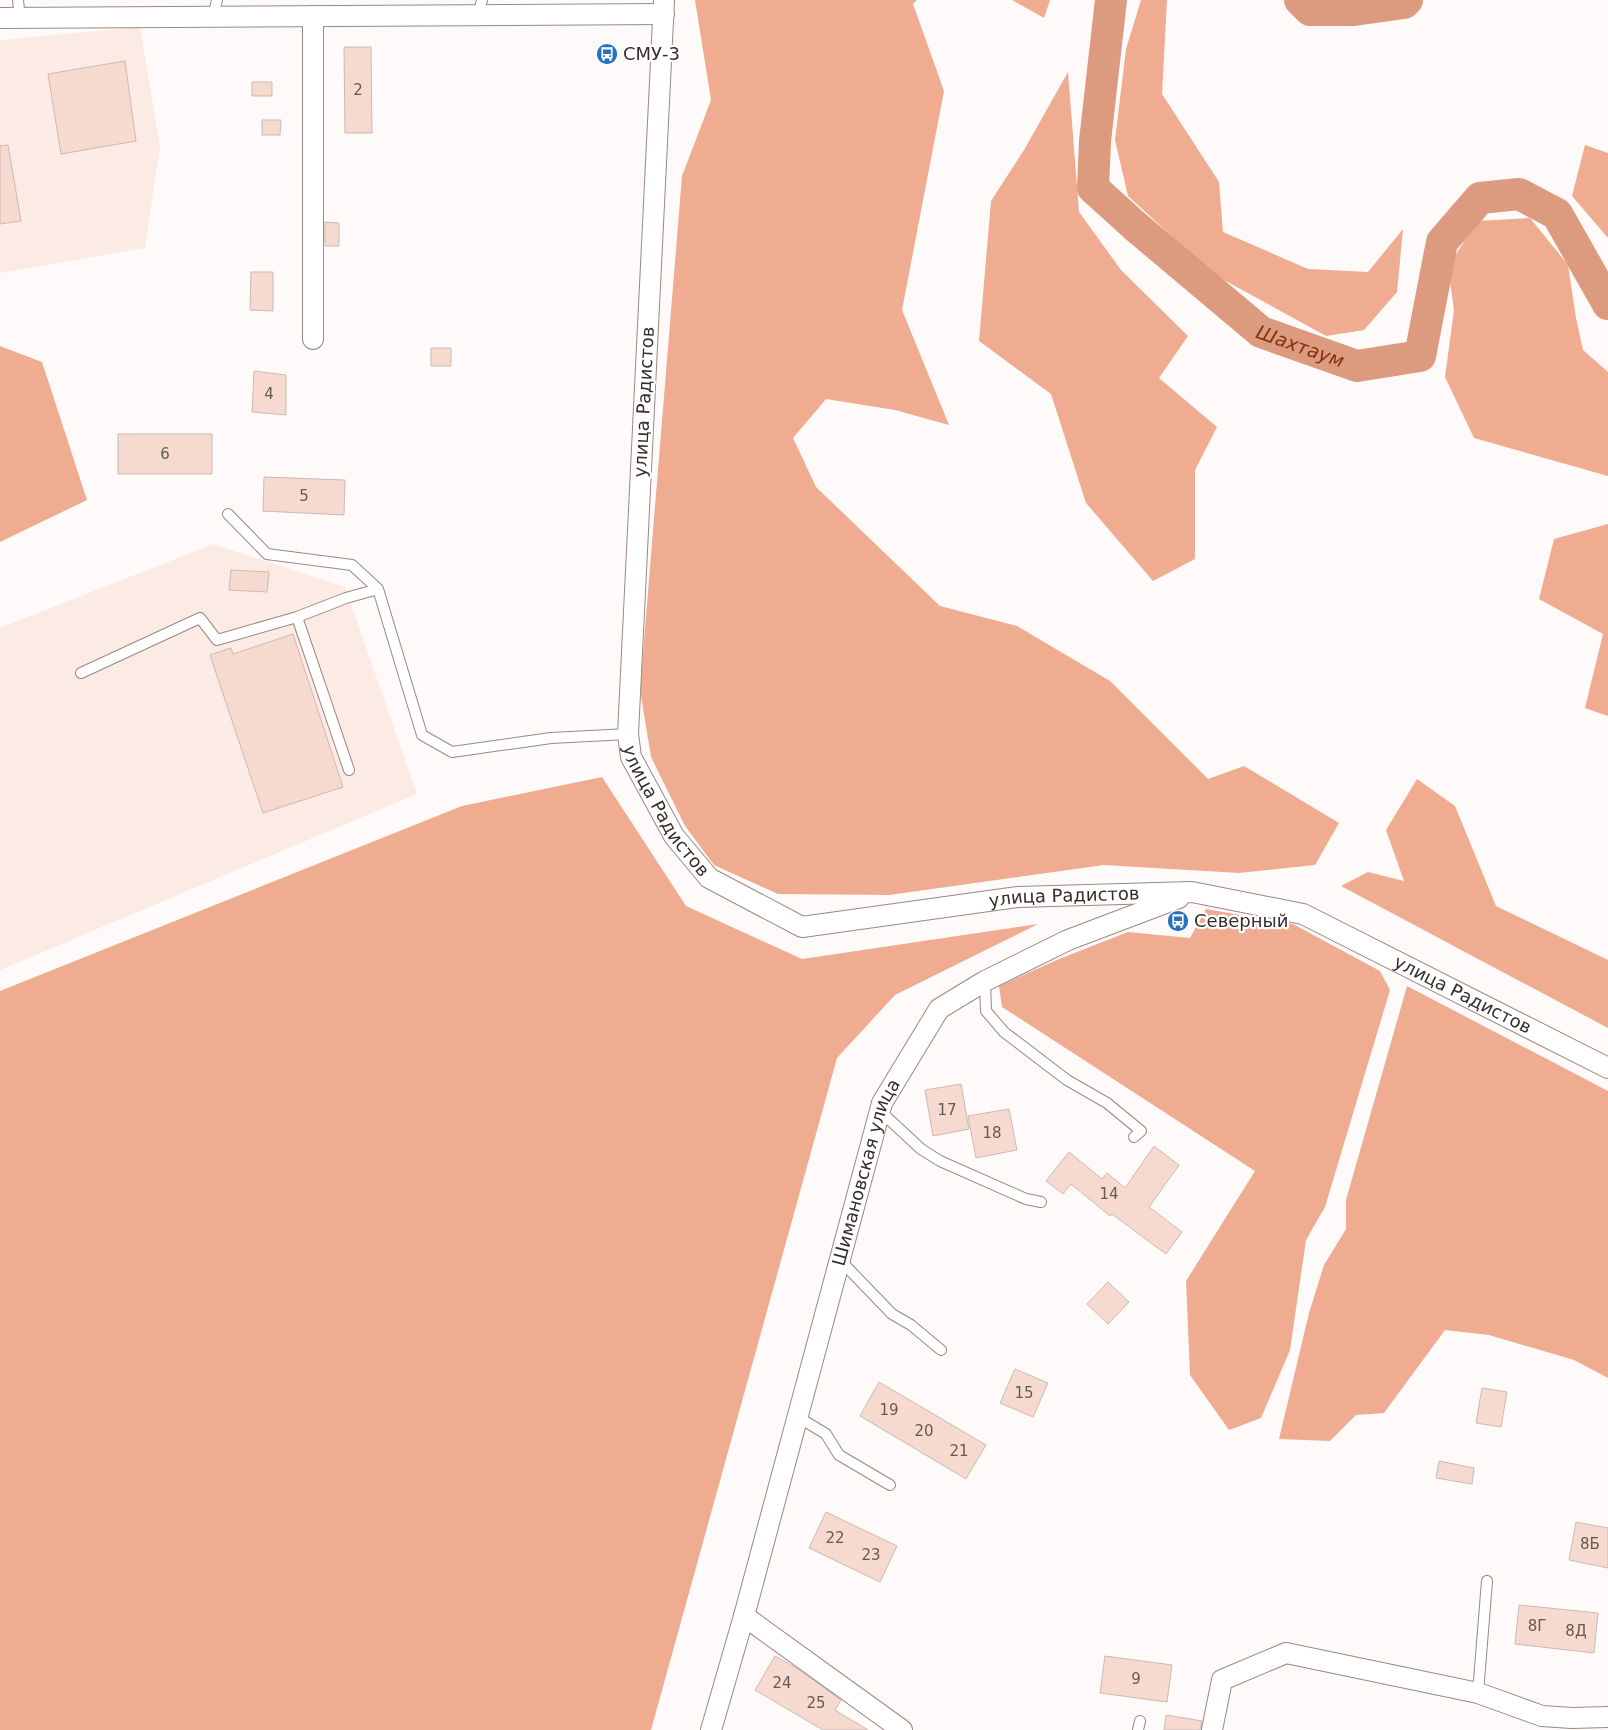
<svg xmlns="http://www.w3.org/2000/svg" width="1608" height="1730" font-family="'DejaVu Sans',sans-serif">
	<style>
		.built { fill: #fcebe4 }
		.forest { fill: #efac91 }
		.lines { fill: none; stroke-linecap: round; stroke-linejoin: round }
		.river { stroke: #dc9a7f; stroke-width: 32 }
		.building { fill: #f6dacf; stroke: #ccb9b2 }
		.lane-casing { stroke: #9a8881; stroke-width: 12 }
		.street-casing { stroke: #9a8881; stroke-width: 22 }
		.lane { stroke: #fff; stroke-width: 10 }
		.street { stroke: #fff; stroke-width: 20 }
		.labels { text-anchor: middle; stroke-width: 4.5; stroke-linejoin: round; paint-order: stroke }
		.number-label { font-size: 15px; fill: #655954 }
		.poi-label { font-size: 18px; fill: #352e2b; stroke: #fff; text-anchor: start }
		.street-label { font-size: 18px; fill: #352e2b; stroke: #fff }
		.water-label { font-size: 19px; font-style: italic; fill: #80320a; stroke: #fff }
	</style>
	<rect width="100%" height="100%" fill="#fefaf9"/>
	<!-- built -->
	<path class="built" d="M140,27L160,147L145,248L0,273V40Z
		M213,544L345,587L417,794L0,970V628Z"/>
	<!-- forest -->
	<path class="forest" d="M695,0H917L913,4L944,91L902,310L949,425L895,410L826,399L793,438L816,487L940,606L1017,626L1110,681L1208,779L1244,766L1339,823L1315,865L1239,873L1104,865L889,895L778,894L714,865L685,826L651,757L640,690L682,176L711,100Z
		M1012,0H1050L1044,18Z
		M1141,0H1167L1162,94L1219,182L1223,232L1308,269L1368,272L1403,229L1397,292L1364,330L1326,336L1213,274L1128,196L1115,140L1126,49Z
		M1068,72L1079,212L1121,270L1188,336L1159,378L1217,427L1195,470V559L1153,581L1086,503L1051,394L979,341L991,201L1024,150Z
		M1585,145L1608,153V238L1572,196Z
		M1530,218L1568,265L1576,318L1583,350L1608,372V476L1474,438L1445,377L1454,310L1448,267L1477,221Z
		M0,346L42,362L87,500L0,542Z
		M1608,524V716L1585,708L1603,634L1539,599L1554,539Z
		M602,777L686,906L802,959L1038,924L895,995L837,1058L651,1730H0V991L462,806Z
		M1417,779L1455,806L1496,906L1608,960V1028L1341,886L1368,872L1404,881L1386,830Z
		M1206,909L1293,924L1380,971L1390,990L1325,1207L1306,1240L1290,1350L1261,1418L1229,1430L1190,1375L1186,1281L1255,1171L1002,1007L999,986L1059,959L1128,932L1190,938Z
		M1407,986L1608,1091V1378L1574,1360L1489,1335L1445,1330L1384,1413L1356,1415L1330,1441L1279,1439L1309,1313L1324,1265L1346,1229V1200Z"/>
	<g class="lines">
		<!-- river -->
		<g class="river">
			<path id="s1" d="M1111,0L1095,141L1093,188L1135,226L1261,332L1357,366L1420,356L1442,242L1480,198L1519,194L1557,214L1608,304"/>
			<path d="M1300,0L1310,10H1354L1404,3L1407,0"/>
		</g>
	</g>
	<!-- building -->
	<path class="building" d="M344,47H371L372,133H345Z
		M125,61L136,141L61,154L48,74Z
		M252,82H272V96H252Z
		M262,120H281L280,135H262Z
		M8,145L21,221L0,224V146Z
		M325,222L339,223V246H325Z
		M251,272H273V311L250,310Z
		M431,348H451V366H431Z
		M254,371L286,375V415L252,412Z
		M118,434H212V474H118Z
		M264,477L345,480L344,515L263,511Z
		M231,570L269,572L267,592L229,590Z
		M293,634L343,787L263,813L210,655L231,648L233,654Z
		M961,1084L969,1129L933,1136L925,1090Z
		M1009,1109L1017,1150L976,1158L968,1116Z
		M1154,1146L1179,1165L1149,1207L1182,1232L1166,1254L1112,1214L1110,1216L1071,1184L1063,1194L1046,1181L1069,1152L1102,1179L1107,1173L1125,1188Z
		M1108,1282L1129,1302L1108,1324L1087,1304Z
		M1015,1369L1048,1383L1033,1417L1000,1403Z
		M879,1382L986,1445L966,1479L860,1416Z
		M1482,1388L1507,1392L1501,1427L1476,1423Z
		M1439,1461L1474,1468L1472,1484L1436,1478Z
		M826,1512L897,1546L880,1582L809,1548Z
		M1576,1522L1608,1528V1568L1569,1560Z
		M1519,1605L1598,1613L1594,1653L1515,1644Z
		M775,1656L798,1669L841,1700L835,1710L868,1730H823L755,1690Z
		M1105,1656L1172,1665L1167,1702L1100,1693Z
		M1166,1715L1202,1721L1200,1730H1164Z"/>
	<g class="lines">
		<!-- lane casing -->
		<g class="lane-casing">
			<path id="lane" d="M18,0L20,18
				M478,15L482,0
				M213,17L217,0
				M228,514L267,554L352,565L378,589L422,735L452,752L551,738L628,734
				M297,617L349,770
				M81,673L200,618L217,640L297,617L346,598L378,589
				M985,981L986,1011L1004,1032L1067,1080L1107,1103L1141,1131L1134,1137
				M880,1111L921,1149L940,1161L1026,1199L1041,1202
				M840,1260L892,1314L911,1325L941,1350
				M798,1417L826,1434L839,1455L890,1485
				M1478,1693L1487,1581
				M1138,1730L1140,1721"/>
		</g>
		<!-- street casing -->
		<g class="street-casing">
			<g id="street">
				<path id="s2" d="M664,0L628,734L631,757L674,836L709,878L802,927L1018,897L1192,892L1303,914L1608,1068"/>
				<path d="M313,16V339"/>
				<path d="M0,18L664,14"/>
				<path d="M744,1616L902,1730"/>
				<path id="s3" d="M711,1730L744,1616L882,1103L939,1009L985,981L1068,940L1179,898"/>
				<path d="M1212,1730L1222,1680L1286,1653L1478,1693L1542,1716L1572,1718L1608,1717"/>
			</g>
		</g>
		<!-- lane -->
		<use href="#lane" class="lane"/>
		<!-- street -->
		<use href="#street" class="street"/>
	</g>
	<!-- icons -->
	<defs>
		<g id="bus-disc" transform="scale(1.125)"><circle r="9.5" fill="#2471c0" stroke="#fff"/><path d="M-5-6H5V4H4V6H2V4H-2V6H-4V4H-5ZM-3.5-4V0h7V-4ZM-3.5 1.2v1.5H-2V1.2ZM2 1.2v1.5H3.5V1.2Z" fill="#fff"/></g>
	</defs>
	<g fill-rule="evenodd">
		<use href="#bus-disc" x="607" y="54"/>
		<use href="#bus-disc" x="1178" y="921"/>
	</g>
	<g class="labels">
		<!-- number labels -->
		<g class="number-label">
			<text x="358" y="95">2</text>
			<text x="269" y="399">4</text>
			<text x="165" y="459">6</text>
			<text x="304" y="501">5</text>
			<text x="947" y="1115">17</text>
			<text x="992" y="1138">18</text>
			<text x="1109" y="1199">14</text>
			<text x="1024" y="1398">15</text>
			<text x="889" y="1415">19</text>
			<text x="924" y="1436">20</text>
			<text x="959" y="1456">21</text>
			<text x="835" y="1543">22</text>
			<text x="1590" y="1549">8Б</text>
			<text x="871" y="1560">23</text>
			<text x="1537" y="1631">8Г</text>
			<text x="1576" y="1636">8Д</text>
			<text x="1136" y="1684">9</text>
			<text x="782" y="1688">24</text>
			<text x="816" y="1708">25</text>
		</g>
		<!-- poi labels -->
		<g class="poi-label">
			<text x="623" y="60">СМУ-3</text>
			<text x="1194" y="927">Северный</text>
		</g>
		<!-- street labels -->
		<g class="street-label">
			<text transform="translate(644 402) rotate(-87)" y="6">улица Радистов</text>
			<text dy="6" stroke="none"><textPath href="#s2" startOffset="822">улица Радистов</textPath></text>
			<text dy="6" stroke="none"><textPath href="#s2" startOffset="1272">улица Радистов</textPath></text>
			<text dy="6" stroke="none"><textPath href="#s2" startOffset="1692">улица Радистов</textPath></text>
			<text dy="6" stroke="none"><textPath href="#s3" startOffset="579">Шимановская улица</textPath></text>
		</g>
		<!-- water labels -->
		<g class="water-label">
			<text dy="7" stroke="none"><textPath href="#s1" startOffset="452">Шахтаум</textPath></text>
		</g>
	</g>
</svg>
